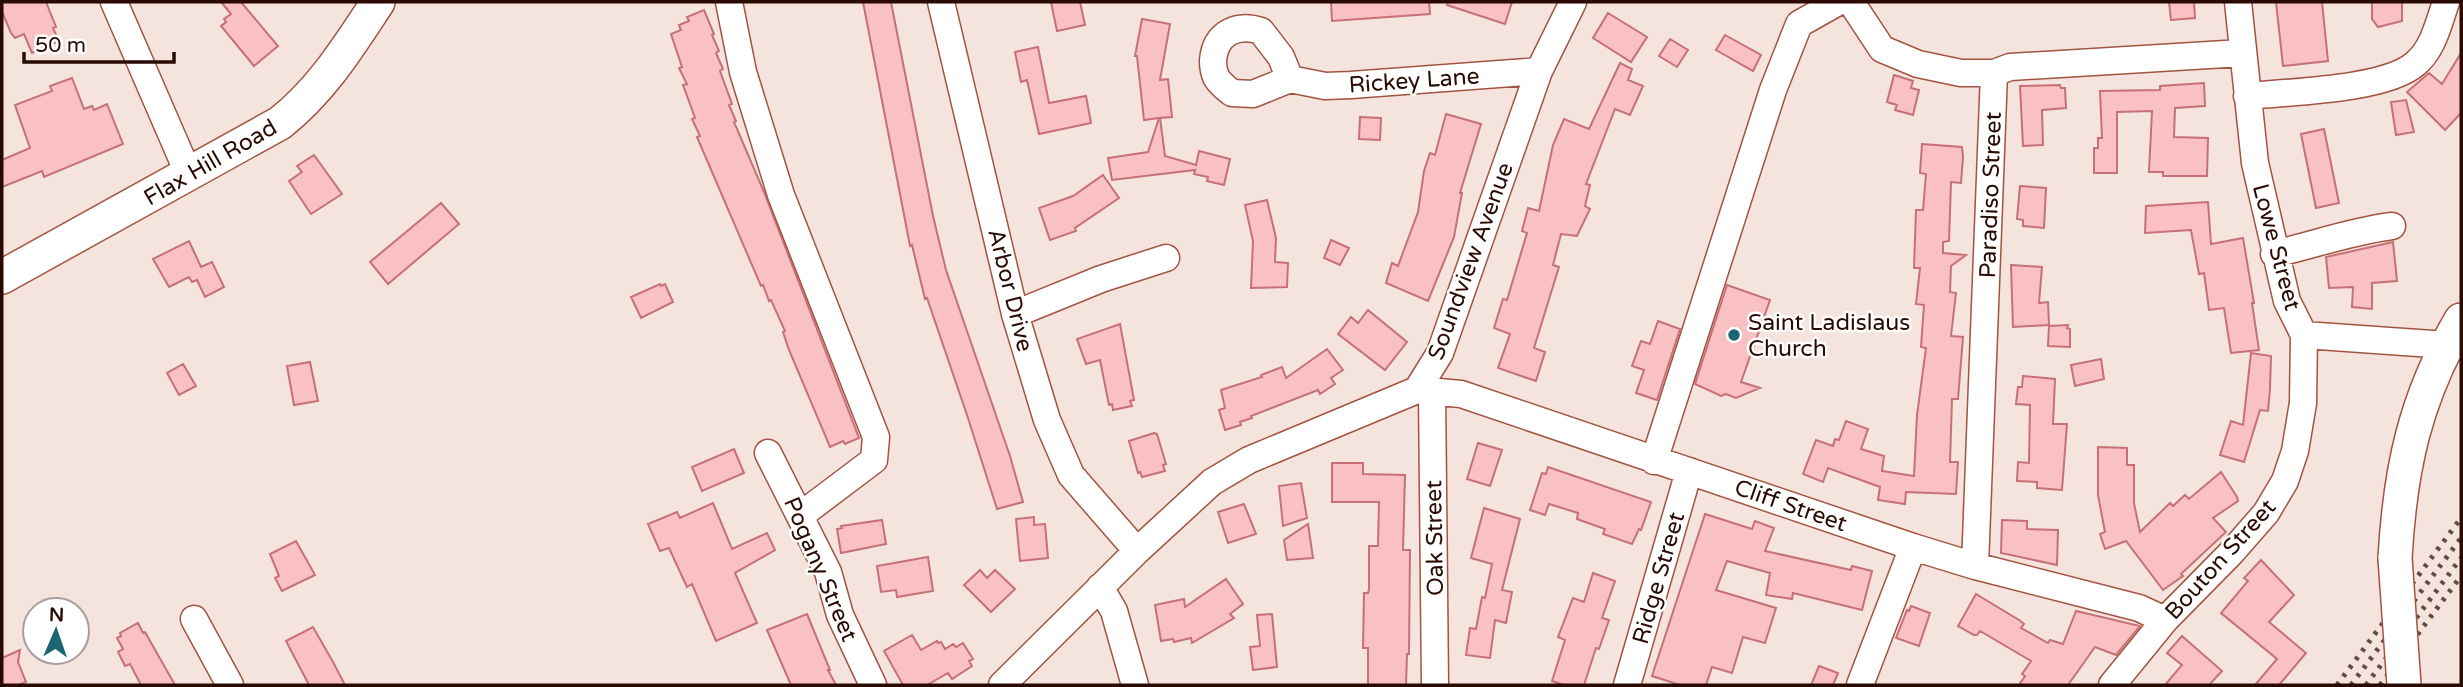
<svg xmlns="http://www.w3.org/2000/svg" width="2463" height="687" font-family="'Varela Round',sans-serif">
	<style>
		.building { fill: #f9c1c3; stroke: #c67077; stroke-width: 2 }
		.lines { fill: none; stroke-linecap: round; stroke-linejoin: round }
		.minor-casing { stroke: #a25440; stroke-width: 29 }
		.major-casing { stroke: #a25440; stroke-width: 36 }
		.minor { stroke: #fff; stroke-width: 26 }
		.major { stroke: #fff; stroke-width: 33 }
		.rail { stroke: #654943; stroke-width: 5; stroke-dasharray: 3.5 7; stroke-linecap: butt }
		.major-bridge-casing { stroke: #a25440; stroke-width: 36; stroke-linecap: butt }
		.major-bridge { stroke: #fff; stroke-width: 33 }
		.poi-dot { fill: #1e6574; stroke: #fff; stroke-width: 2.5 }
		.labels { text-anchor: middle; stroke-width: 5; stroke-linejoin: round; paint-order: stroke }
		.street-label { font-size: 23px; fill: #2a0b04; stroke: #fff }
		.poi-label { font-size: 23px; fill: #2a0b04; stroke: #fff; text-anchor: start }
	</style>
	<rect width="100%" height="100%" fill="#f5e3de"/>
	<!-- building -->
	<path class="building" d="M2,2H46L56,27L53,28L59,41L32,53L24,34L15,38L11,33L2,12Z
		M221,2H241L278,46L254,66L221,26L226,22L224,19L231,14Z
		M863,2H891L933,216L946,270L1010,456L1023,502L997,509L967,415L927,298L925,299L912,245L910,246Z
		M1051,2H1080L1085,25L1057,31Z
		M1331,2H1429L1430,14L1332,21Z
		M1448,2H1512L1505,24L1447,5Z
		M2169,2H2194L2195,18L2171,20Z
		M2276,2H2322L2328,61L2283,66Z
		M2372,2H2402V21L2378,27L2372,19Z
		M704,10L714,34L712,35L719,51L716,53L723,69L720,71L732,104L729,105L736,121L734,122L764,192L859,438L845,444L843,441L830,447L789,350L783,332L785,331L771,300L769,301L763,285L761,286L697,137L700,136L692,119L695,118L683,85L687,84L679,68L682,67L671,34L681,30L679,25L689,21L687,17Z
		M1608,13L1647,37L1631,62L1593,38Z
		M1142,19L1170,24L1160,80L1168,79L1172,117L1160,118L1165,156L1196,165L1199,151L1230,159L1224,185L1207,181L1208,177L1194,174L1195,170L1112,180L1108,158L1148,152L1159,118L1144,120L1137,56H1135Z
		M1725,35L1761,55L1753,71L1716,50Z
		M1670,39L1688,50L1677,67L1659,56Z
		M1038,47L1049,103L1086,96L1091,123L1039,134L1027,80L1021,82L1015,52Z
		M2461,53V113L2445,130L2407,92L2429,73L2442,84Z
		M1620,63L1632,69L1628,80L1643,86L1630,115L1615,109L1586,184L1590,185L1585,206L1590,209L1577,236L1561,234L1553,265L1559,267L1534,348L1545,352L1536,381L1498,368L1510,334L1494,328L1503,299L1507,300L1527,233L1522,231L1528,208L1539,211L1553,145L1564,119L1589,129Z
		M1894,75L1913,81L1911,88L1919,90L1913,115L1895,110L1897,105L1887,102Z
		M72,78L84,109L92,106L94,110L107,104L123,144L44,177L42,171L2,187V160L30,148L15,105L52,91L50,86Z
		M2204,83L2205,106L2175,108L2174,137L2208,138L2207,176H2163V172H2149L2152,111L2117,112V173H2094V148H2098V138H2102L2100,91L2160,90V86Z
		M2060,85L2061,88H2065L2066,108L2042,110L2043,145L2023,146L2020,86Z
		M2406,100L2414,132L2396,135L2391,102Z
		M1446,114L1481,124L1460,193H1462L1454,237L1428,301L1386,283L1392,263L1398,266L1418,212L1424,171L1430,153L1435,155Z
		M1360,117L1381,118L1380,140L1359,139Z
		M2324,129L2339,203L2316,208L2301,134Z
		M1922,144L1962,147L1963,157L1961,183L1951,182L1949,241L1943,242V253L1966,255L1951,266L1950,292L1956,293L1951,336L1963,337L1958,399H1952L1950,462H1958L1956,494L1906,492L1905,504L1878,500L1880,487L1828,468L1823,482L1803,474L1816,440L1833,446L1835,439L1839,440L1846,421L1868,429L1861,449L1884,456L1882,471L1914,476L1917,415L1926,348L1921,347L1924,305L1916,304L1920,268H1914L1916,210H1923L1926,174L1920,173Z
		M314,155L342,194L311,214L289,181L302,172L297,166Z
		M1103,175L1119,198L1075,228L1076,231L1050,240L1039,208L1073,196Z
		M2020,186L2046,188L2044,228L2023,226V220L2017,219Z
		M1267,200L1276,238L1275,262L1288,263L1287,287L1251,288L1253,241L1245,205Z
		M2208,202L2211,244L2243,238L2254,303H2252L2259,350L2231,353L2224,308L2209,310L2204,273L2199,274L2191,230L2145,233L2146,206Z
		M441,203L459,224L388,284L370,262Z
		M1331,240L1349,248L1340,265L1324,258Z
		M189,241L201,267L212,262L224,287L205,297L197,280L192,282L189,277L169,287L153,259Z
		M2393,242L2397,281L2372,283V309L2352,307L2353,287L2329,288L2326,257Z
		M2011,265L2042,267L2039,303L2048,302L2049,325L2013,327Z
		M660,284L661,286L665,284L673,302L641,318L631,297Z
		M1727,285L1770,300L1741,382L1760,388L1736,398L1726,394L1721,396L1695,384Z
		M1368,310L1407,342L1385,370L1338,334L1351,317L1358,323Z
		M1658,321L1680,329L1657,400L1636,393L1644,370L1632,366L1641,341L1650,344Z
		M1120,324L1134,400L1130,401L1132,406L1113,410L1112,404L1109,405L1100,360L1086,364L1077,339Z
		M2068,325L2067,328L2070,329V347L2048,346L2049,326Z
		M1327,349L1343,370L1331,378L1335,384L1320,394L1318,390L1251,416L1252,418L1240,422L1241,425L1225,430L1219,410L1225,408L1221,390L1262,377L1261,375L1282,367L1286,378Z
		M2251,353L2271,356L2270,389L2268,411L2260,410L2244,462L2220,455L2231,421L2243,425Z
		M2101,359L2104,379L2075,386L2071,365Z
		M310,362L318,401L294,405L287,366Z
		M183,364L196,386L179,395L167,373Z
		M2023,376L2055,379L2053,424H2067L2062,490L2037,488V482L2017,481L2018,462L2029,463L2030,405L2016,404L2018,387H2022Z
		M1154,433L1157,434L1166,464L1163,465L1165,471L1142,477L1140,472L1138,473L1129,441Z
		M1478,443L1502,450L1490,486L1467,479Z
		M2098,447L2127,448V465H2134V503L2140,532L2170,503L2173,506L2185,495L2189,499L2221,472L2237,497L2238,501L2213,518L2226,532L2181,574L2183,576L2163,590L2126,541L2105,549L2100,534L2105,532L2098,495Z
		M734,449L744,473L702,491L692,467Z
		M1332,463H1363V474L1405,475L1403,550H1410L1409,654H1407L1406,685H1368V648H1363L1364,593H1368L1369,589V546H1378L1379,502H1332Z
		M1548,467L1651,502L1641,530L1639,529L1632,544L1603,534L1605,529L1577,519L1578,513L1549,504L1545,515L1530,510L1542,473L1546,474Z
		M1301,483L1307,518L1283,526L1279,486Z
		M713,503L732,549L767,533L775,550L735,573L757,623L716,641L692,584L687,587L669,548L660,551L648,524L677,512L680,518Z
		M1244,504L1256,534L1228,543L1218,512Z
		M1484,508L1520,519L1502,590L1512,592L1506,623L1495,620L1490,658L1466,655L1470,628L1476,629L1482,597L1485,598L1492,564L1471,558Z
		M1705,514L1752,529L1755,521L1774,528L1765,551L1851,570L1852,566L1872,571L1862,610L1793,593L1792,599L1766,595L1770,573L1727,561L1716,590L1776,608L1765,643L1743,637L1732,673L1712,667L1706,685H1680L1652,676Z
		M1034,517V525L1045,524L1048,558L1020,561L1016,519Z
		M882,520L886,544L841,553L837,529L842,528L841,526Z
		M2002,520L2027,521V529L2058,530L2057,565L2001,553Z
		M1308,524L1313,558L1287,560L1284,540Z
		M296,541L315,575L282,591L275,578L279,576L270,554Z
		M928,557L933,591L897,597L896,590L881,592L877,566Z
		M2261,560L2294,595L2269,622L2306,653L2279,685H2255L2277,659L2221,613L2248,581L2244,578Z
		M980,570L987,578L995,570L1015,589L991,612L964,585Z
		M1593,573L1615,581L1602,618L1609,620L1599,649L1596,648L1584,685H1564L1552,681L1565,640L1558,637L1573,598L1584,602Z
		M1226,579L1243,604L1230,614L1234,618L1192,643L1191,638L1174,642L1173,639L1161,641L1155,605L1184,599L1185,607Z
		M1976,594L2019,620L2024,624L2021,628L2048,643L2050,640L2063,644L2076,611L2140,626L2116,655L2095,647L2068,685H2019L2025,676L2022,674L2031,661L1980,631L1977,635H1974L1958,626Z
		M1911,606L1930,613L1919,646L1896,638L1907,610L1909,611Z
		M807,614L830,670H828L836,685H791L767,630Z
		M1272,614L1277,667L1253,670L1250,647L1260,646L1257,615Z
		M138,623L143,633L145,632L175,685H141L130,664L125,666L118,652L123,649L117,638L121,636L120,633Z
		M313,627L333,662L345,685H309L286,641Z
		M912,635L921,650L937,641L938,643L941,642L945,649L953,644L956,647L963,643L973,659L969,661L972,666L952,679L948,673L927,685H903L884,651Z
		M2182,636L2222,671L2209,685H2165L2182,665L2167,653Z
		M20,650L18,662L26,682L18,685H2V658Z
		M1819,666L1838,673L1833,685H1811Z"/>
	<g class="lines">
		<!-- minor casing -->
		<g class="minor-casing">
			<path id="minor" d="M114,2L189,175
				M729,2L743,72L781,195L876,437L874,460L801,515
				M941,2L1015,314L1047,420L1071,475L1137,551
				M1851,2L1882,49L1918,64L1961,73H1994
				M1290,79L1281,57L1261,31C1237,23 1215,33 1213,61C1213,66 1214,72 1216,77C1220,84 1227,89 1232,93L1253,94L1290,79L1325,86L1351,85L1539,71
				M2247,96C2288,92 2385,90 2415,64C2433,50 2439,22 2446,2
				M2274,254C2314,245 2351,231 2392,226
				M1015,314L1101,279L1166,258
				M2304,335L2461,346
				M1417,390L1461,394L1913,547L1975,566L2139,608L2165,620
				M1432,392L1435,685
				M768,453L828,572L840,615L873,685
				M1654,461L1773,90L1799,24L1838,2
				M1975,566L1994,73L2010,67L2242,53
				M1100,587L1114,611L1135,685
				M194,619L230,685
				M1002,685L1137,551L1212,482L1249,460L1417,390L1440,353L1539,71L1573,2
				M1627,685L1689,471
				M1860,685L1913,547
				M2112,685L2165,620L2231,553L2266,513L2285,481L2295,451L2303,403L2304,335L2287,301L2255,163L2238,2"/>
		</g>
		<!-- major casing -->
		<g class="major-casing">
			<path id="major" d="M2,277L280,123C322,90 349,46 378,2
				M2395,558C2400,469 2415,398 2461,320"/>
		</g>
		<!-- minor -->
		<use href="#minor" class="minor"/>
		<!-- major -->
		<use href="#major" class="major"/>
		<!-- rail -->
		<path class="rail" d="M2337,685L2461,518
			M2351,685L2461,538
			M2366,685L2461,558
			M2380,685L2461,576"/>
		<!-- major-bridge casing -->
		<g class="major-bridge-casing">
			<path id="major-bridge" d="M2395,558L2404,685"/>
		</g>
		<!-- major-bridge -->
		<use href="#major-bridge" class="major-bridge"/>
	</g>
	<!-- markers -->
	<circle class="poi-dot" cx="1734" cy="335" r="7"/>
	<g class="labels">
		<!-- street labels -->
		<g class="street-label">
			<text transform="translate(1414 80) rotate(-4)" y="8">Rickey Lane</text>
			<text transform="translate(210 162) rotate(-30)" y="8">Flax Hill Road</text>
			<text transform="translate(1990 195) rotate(-88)" y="8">Paradiso Street</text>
			<text transform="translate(2277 247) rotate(75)" y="8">Lowe Street</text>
			<text transform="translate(1470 261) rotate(-70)" y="8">Soundview Avenue</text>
			<text transform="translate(1011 290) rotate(76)" y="8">Arbor Drive</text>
			<text transform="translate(1791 505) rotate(19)" y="8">Cliff Street</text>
			<text transform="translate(1434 538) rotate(-91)" y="8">Oak Street</text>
			<text transform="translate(2220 559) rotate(-48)" y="8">Bouton Street</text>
			<text transform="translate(821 569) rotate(67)" y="8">Pogany Street</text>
			<text transform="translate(1658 578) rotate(-74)" y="8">Ridge Street</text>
		</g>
		<!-- poi labels -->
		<g class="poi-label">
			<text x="1748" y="330">Saint Ladislaus<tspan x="1748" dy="26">Church</tspan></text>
		</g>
	</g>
	<!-- border -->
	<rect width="2463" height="687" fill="none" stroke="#2a0b04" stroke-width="7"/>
	<!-- north arrow -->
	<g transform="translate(56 631) rotate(2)"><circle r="33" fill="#ffffff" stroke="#aa9d9b" stroke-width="2"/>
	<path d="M0-5L12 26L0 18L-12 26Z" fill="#1e6574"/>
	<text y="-10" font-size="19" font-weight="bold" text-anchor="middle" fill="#2a0b04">N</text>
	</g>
	<!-- scale -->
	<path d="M24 52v10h150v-10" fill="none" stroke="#2a0b04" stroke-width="3.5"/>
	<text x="35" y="52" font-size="21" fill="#2a0b04" stroke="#ffffff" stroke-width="5" paint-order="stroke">50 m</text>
</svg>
